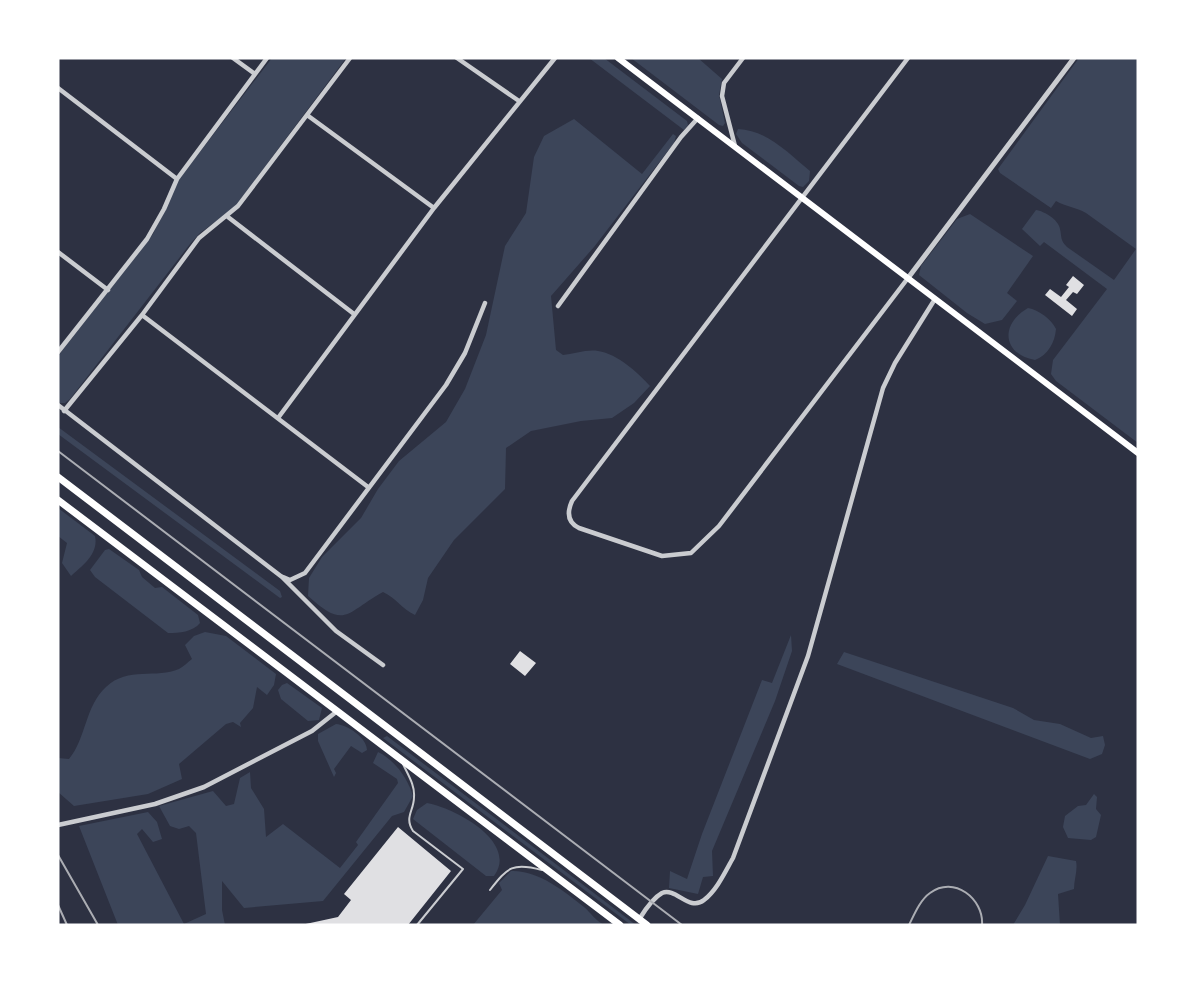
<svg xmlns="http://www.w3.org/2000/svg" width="1196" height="983" viewBox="0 0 1196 983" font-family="'Nunito Sans',sans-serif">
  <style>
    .green { fill: #3c4559 }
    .building { fill: #e0e0e3 }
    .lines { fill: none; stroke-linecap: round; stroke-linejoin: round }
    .service { stroke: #caccd0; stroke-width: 2 }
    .minor { stroke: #caccd0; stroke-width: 4.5 }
    .tertiary { stroke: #caccd0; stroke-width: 5 }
    .secondary { stroke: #fff; stroke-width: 6 }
    .primary { stroke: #fff; stroke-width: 7 }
    .tram { stroke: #abadb3; stroke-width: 2 }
    .rail { stroke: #abadb3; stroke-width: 2 }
  </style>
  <rect width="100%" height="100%" fill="#2d3142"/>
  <path class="green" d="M 272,58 L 346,58 L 234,208 L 200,233 L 190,244 L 70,399 L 65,403 L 58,403 L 58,356 L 153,234 L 180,178 Z
    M 589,58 L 604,58 L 687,121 L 688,125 L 684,130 Z
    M 631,58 L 698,58 L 722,79 L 719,95 L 725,123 L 723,126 L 719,125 Z
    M 1079,58 L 1138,58 L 1138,443 L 1056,381 L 1051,374 L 1053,360 L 1107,289 L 1044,242 L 1040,246 L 1022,229 L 1036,210 C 1044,211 1059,220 1060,229 C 1062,238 1060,240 1067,247 L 1114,280 L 1136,249 L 1086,213 C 1076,207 1066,207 1056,201 L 1051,208 L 1000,173 L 998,169 Z
    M 574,119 L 642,174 L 673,134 L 676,136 L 674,143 L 594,247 L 551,296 L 556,350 L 563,355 C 573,354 588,349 598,351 C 618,354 637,372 650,386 L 634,403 L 612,418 L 581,421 L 531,431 L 506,448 L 505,489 L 454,540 L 428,578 L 423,600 L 415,615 C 402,609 396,598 383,592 C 345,613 346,630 308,596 L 309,578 L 322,557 L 361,518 L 378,489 L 399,461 L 446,422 L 465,389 L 486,335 L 505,246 L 526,213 L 534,157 L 544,136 Z
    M 738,129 C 767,130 789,154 810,171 L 809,181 L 803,187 L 799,186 L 742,143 L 736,134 Z
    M 970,214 L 1033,256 L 1007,293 L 1017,301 L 1002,320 L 985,324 L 967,313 L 919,275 L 921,266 L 954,223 L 957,219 Z
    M 1028,308 C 1039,310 1051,319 1056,329 C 1055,342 1048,355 1035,360 C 1002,354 1000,324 1028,308 Z
    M 58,427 L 280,591 L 282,597 L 280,598 L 58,434 Z
    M 58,508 L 95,536 C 99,554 82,566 71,576 L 62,563 L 67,543 L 58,536 Z
    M 109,549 L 139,570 L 142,577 L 155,588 L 162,587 L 198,615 L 200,623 C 193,632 179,633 168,633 L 95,577 L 90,570 L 105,550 Z
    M 205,632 L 226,636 L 276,674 L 274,685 L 267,695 L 257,687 L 253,708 L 240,723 L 241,727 L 233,722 L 226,724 L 179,764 L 182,779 L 148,794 L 74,806 L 58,792 L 58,758 L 69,759 C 86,739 85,706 106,687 C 128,666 157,679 179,669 C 183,667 188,662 192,659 L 185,645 L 194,636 Z
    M 791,635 L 792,651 L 775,701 L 712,851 L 713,876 L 703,877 L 698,894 L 669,888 L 670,871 L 687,879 L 702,834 L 762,680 L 772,683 Z
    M 844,652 L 1013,708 L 1034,720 L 1060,724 L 1091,738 L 1103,736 L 1105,745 L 1102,754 L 1090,759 L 837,664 Z
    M 287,683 L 322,708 L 319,720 L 308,721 L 281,699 L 278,690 L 282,685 Z
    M 336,724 C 348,725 367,738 367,750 L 362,753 L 351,746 L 334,769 L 336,773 L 334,777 L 318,741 L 318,734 Z
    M 387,736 L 636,925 L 631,925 L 383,738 Z
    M 378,752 C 395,760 408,779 413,796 L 404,812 L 392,816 L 323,901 L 244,908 L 222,881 L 222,910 L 225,925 L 118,925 L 79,826 L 148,812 L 157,822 L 162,839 L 153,842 L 142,829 L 137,834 L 184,924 L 206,914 L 196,833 L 189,826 L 179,829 L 170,826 L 159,806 L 213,791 L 226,806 L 234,804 L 240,778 L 250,772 L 251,788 L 264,809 L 266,837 L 283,824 L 340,868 L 358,845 L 356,842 L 398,783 L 397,779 L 373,763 Z
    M 1094,794 L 1097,797 L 1096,809 L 1101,815 L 1096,837 L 1091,840 L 1068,838 L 1063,827 L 1065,816 L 1078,806 L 1086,805 Z
    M 427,803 C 455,808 519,842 494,876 L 486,876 L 413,819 L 417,810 Z
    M 1048,856 L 1076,861 C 1078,870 1074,879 1074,889 L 1058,894 L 1060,925 L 1013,925 L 1025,905 Z
    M 511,871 C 538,870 564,891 584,907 C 591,913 595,920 604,925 L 473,925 L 502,890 L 499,883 Z"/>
  <path class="building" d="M 1073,276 L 1084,285 L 1077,294 L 1073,292 L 1066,300 L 1077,309 L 1072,316 L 1045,295 L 1050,289 L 1061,297 L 1069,287 L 1066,285 Z
    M 520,651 L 536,663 L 525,676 L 510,664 Z
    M 398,827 L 451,871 L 408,925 L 301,925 L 338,917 L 351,900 L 344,894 Z"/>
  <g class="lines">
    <path class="service" d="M 403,764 C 408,775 415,785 414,797 C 414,811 404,817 413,831 L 463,869 L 417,925
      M 490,890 C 508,867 513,862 542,870"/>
    <path class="minor" d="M 233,58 L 255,74
      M 457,58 L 519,101
      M 58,88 L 177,179
      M 307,115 L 434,208
      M 735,146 L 722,96 L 724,83 L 743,58
      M 228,217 L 354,314
      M 58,252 L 108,290
      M 908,278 L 719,526 L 691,553 L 662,556 L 579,528 C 567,522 567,512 572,501 L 908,58
      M 558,306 L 681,137 L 698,118
      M 142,315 L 368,487
      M 58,352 L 147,239 L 164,209 L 177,179 L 267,58
      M 58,405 L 282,577 L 336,631 L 383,665
      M 64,411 L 142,315 L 199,238 L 238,206 L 350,58
      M 278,418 L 434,208 L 555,58
      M 283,577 L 290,580 L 305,573 L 446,385 L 465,353 L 485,303
      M 58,825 L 155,804 L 204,787 L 312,731 L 336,712
      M 640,918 C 645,910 653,898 662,893 C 676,887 689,912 704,900 C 717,890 725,872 733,858 L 808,656 L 883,388 L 895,363 L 935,299"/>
    <path class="tertiary" d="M 908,278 L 1074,58"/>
    <path class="secondary" d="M 618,58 L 1138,453"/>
    <path class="primary" d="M 58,477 L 647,925
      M 58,500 L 620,925"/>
    <path class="tram" d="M 58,451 L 682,925
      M 909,925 C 914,915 920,900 930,893 C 954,875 984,899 982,925"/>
    <path class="rail" d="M 58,855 L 98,925
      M 58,905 L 67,925"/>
  </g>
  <rect width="1196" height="983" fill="none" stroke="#ffffff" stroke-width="119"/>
</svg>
